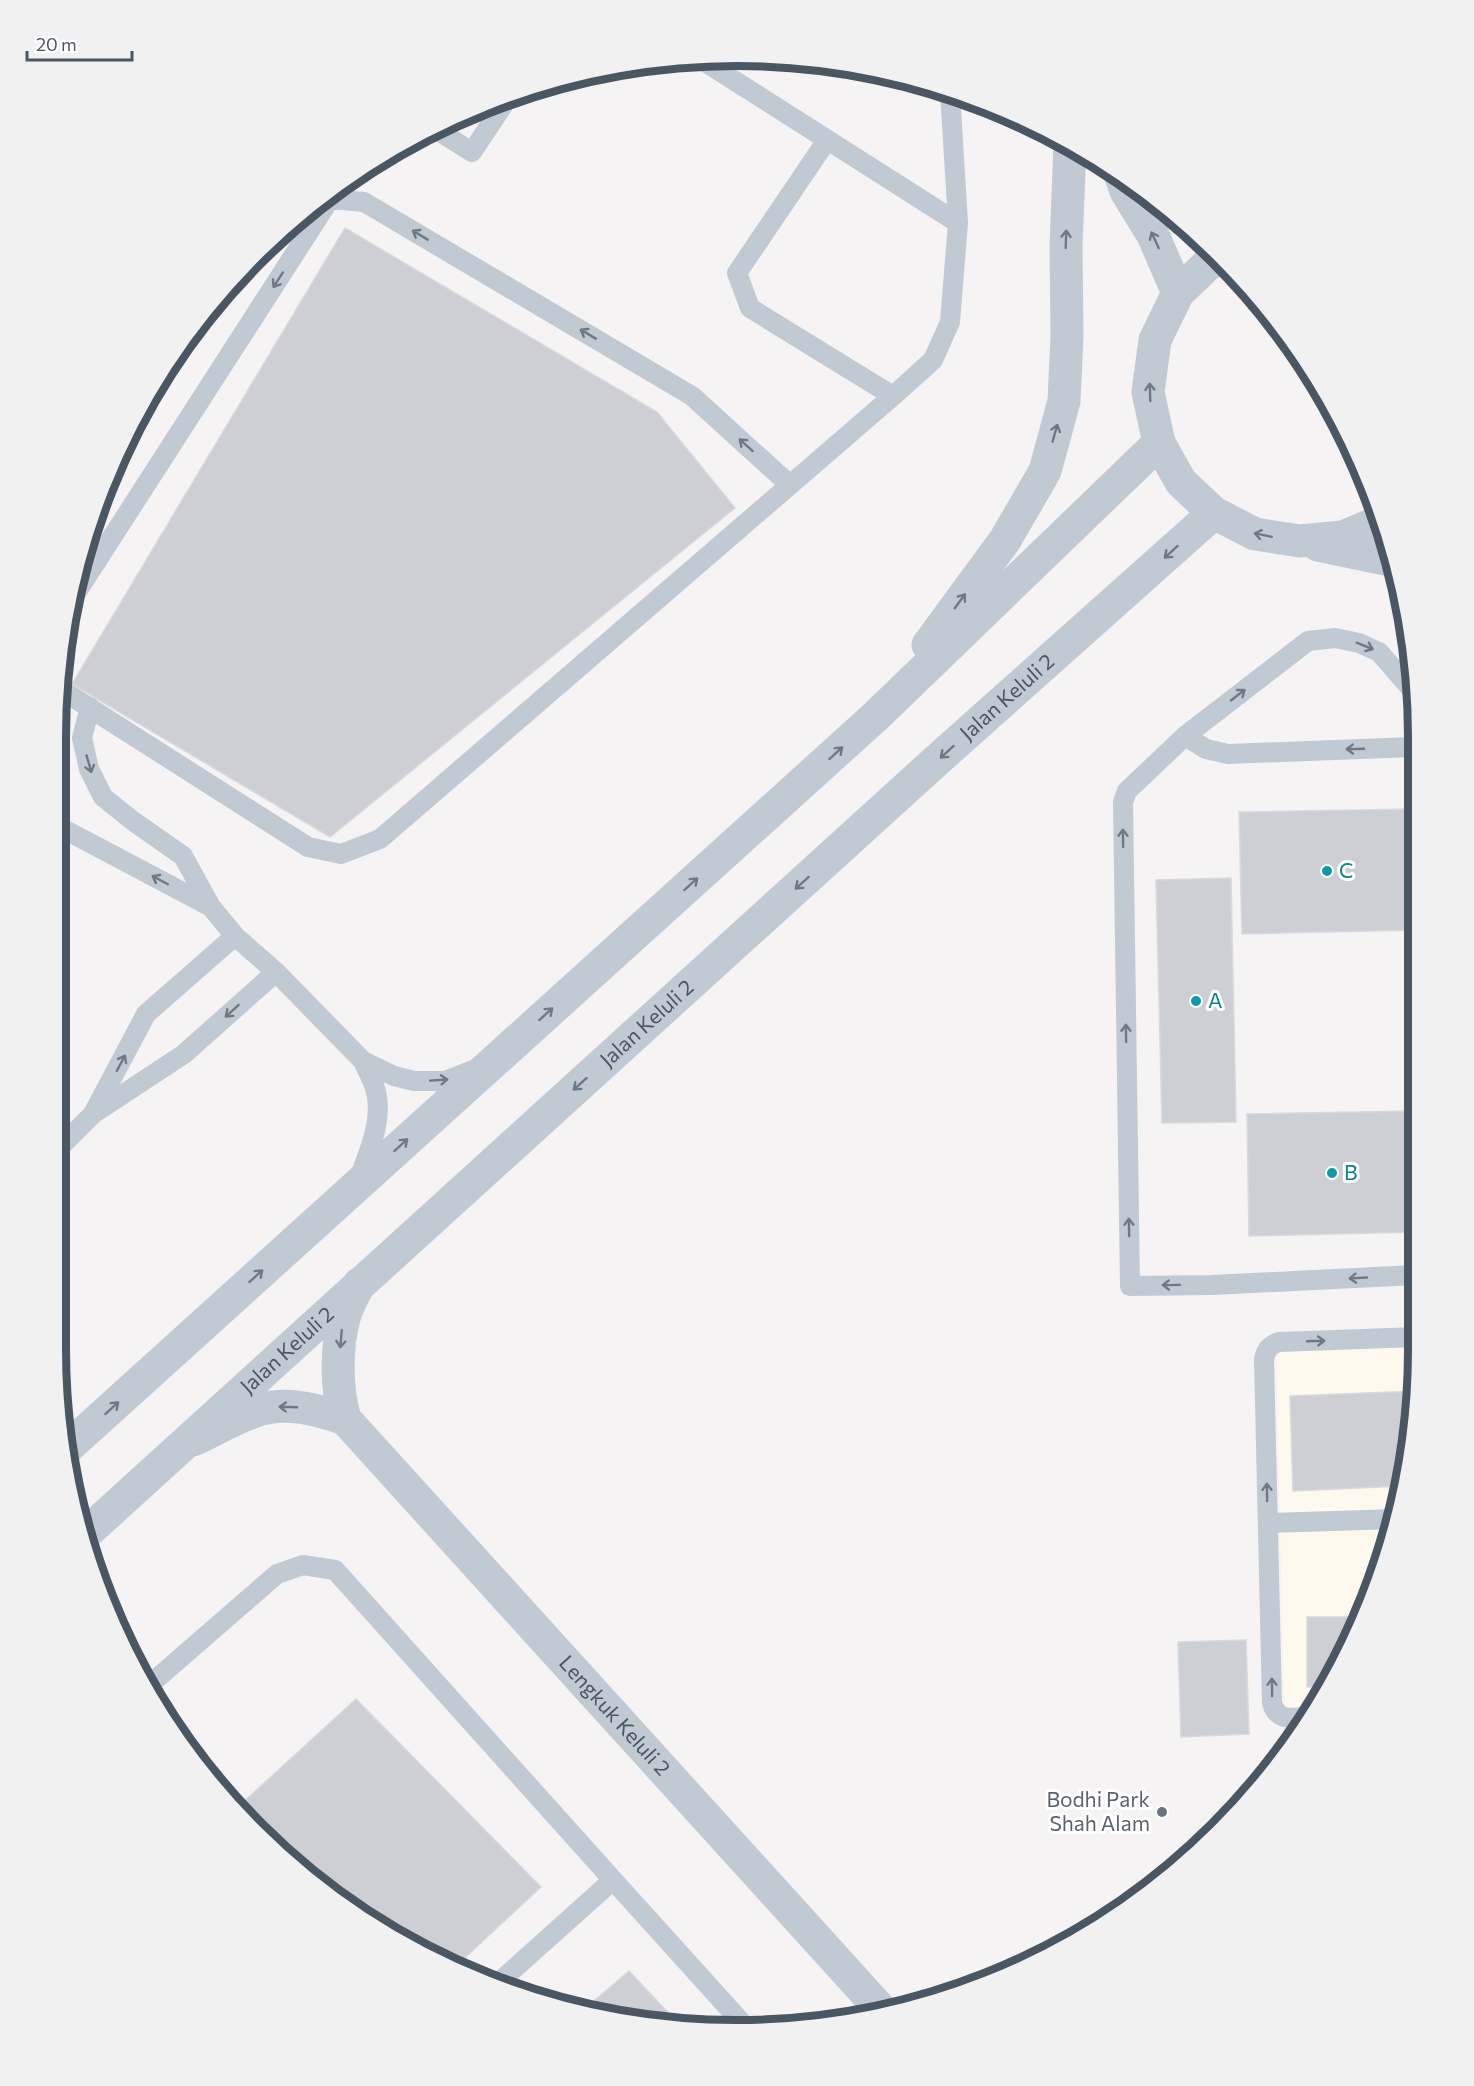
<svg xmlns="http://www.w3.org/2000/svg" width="1474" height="2086" viewBox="0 0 1474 2086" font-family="Commissioner,sans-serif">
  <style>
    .commercial { fill: #fdf9ef }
    .building { fill: #cdcfd5; stroke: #d7d9de; stroke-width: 1.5 }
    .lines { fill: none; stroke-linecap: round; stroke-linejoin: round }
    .service { stroke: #c1cad2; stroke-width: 20 }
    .minor { stroke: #c1cad2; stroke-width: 33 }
    .tertiary { stroke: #c1cad2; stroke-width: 33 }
    .oneway { stroke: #6e7983 }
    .culture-dot { fill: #0f9aa8; stroke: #fff; stroke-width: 2 }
    .worship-dot { fill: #6b7280; stroke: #fff; stroke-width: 2 }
    .labels { text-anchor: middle; stroke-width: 6; stroke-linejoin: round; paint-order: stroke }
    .street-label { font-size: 21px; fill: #4a5661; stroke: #fff }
    .culture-label { font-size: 21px; fill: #0d838f; stroke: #fff; text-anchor: start }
    .worship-label { font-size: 21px; fill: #5b616d; stroke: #fff; text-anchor: end }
    .rim { fill: none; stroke: #4a5661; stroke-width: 8 }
  </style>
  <rect width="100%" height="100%" fill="#f5f3f3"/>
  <path class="commercial" d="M 1417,1347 L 1417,1393 L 1395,1525 L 1348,1650 L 1313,1708 L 1291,1709 L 1284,1704 L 1276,1352 Z"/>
  <path class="building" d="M 345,228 L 657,412 L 735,508 L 330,837 L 72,684 Z
    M 1414,809 L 1414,930 L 1242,934 L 1239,812 Z
    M 1231,878 L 1236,1122 L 1162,1123 L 1156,880 Z
    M 1415,1111 L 1416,1232 L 1249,1236 L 1247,1114 Z
    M 1417,1391 L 1402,1486 L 1293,1491 L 1290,1396 Z
    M 1307,1617 L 1361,1617 L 1348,1650 L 1326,1687 L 1307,1687 Z
    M 1246,1640 L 1249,1734 L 1181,1737 L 1178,1642 Z
    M 356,1699 L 541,1887 L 455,1967 L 359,1916 L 288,1862 L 239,1806 Z
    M 629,1971 L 680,2025 L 648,2025 L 586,2008 Z"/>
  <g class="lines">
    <path class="service" d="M 702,60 L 958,223
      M 435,129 L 472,152 L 510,95
      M 827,140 L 737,273 L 750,308 L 893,396
      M 69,604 L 330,199 L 364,202 L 692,396 L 790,485
      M 60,689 L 308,847 L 341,854 L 380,839 L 893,396 L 933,360 L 950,322 L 958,223 L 950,92
      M 1413,691 L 1379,652 L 1359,643 L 1335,638 L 1308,641 L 1185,736 L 1127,791 L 1123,802 L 1130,1286 L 1212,1285 L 1416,1275
      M 90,707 L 82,738 L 89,769 L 103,797 L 133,821 L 183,856 L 211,907 L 235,936 L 276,972 L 363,1061 L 394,1076 L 414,1081 L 445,1081 L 473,1070
      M 1185,736 L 1206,749 L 1228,754 L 1413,747
      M 56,825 L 211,907
      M 94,1112 L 146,1014 L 235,936
      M 56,1151 L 93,1114 L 184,1054 L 276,972
      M 360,1176 C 370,1149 384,1117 375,1088 C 372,1079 367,1070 363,1061
      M 1268,1523 L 1396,1519
      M 147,1687 L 277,1574 L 303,1565 L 335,1570 L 613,1880
      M 1307,1717 C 1291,1718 1277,1721 1272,1703 L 1264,1359 C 1266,1349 1270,1345 1279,1342 L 1417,1337
      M 497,1984 L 613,1880 L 744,2025"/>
    <g class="minor">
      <path id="s1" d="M 359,1284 C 354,1295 347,1306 344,1318 C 336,1348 336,1389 345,1419 L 884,2013"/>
      <path d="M 193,1440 C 213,1431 232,1419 253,1412 C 283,1400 316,1409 345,1419"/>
    </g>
    <g class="tertiary">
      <path d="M 1121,177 L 1126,191 L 1153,235 L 1178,293"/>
      <path d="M 1218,258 L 1206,266 L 1178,293 L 1155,340 L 1148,392 L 1159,443 L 1181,482 L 1214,513 L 1255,534 L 1300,541 L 1343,537 L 1381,521"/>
      <path d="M 1318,545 L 1395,561"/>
      <path d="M 928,645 L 1005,540 L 1045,471 L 1064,401 L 1067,336 L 1066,246 L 1070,145"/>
      <path d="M 68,1447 L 876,716 L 1159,443"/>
      <path id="s2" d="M 83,1536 L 936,761 L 1214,513"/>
    </g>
  </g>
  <defs><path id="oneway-shaft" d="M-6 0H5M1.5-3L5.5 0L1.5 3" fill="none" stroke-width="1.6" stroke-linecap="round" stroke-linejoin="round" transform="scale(1.5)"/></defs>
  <g class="oneway">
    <use href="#oneway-shaft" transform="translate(420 235) rotate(-149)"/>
    <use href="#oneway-shaft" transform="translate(1066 239) rotate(-88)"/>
    <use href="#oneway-shaft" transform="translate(1155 240) rotate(-115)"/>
    <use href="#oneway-shaft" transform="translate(278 280) rotate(123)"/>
    <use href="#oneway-shaft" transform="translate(588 334) rotate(-149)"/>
    <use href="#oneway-shaft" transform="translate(1150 392) rotate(-92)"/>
    <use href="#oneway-shaft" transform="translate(1055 433) rotate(-74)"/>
    <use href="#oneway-shaft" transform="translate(746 445) rotate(-138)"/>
    <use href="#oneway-shaft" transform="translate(1263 535) rotate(-168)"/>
    <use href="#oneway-shaft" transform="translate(1171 552) rotate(138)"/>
    <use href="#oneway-shaft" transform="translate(960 601) rotate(-54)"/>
    <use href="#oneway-shaft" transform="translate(1365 646) rotate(22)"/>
    <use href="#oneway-shaft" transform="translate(1238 695) rotate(-38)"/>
    <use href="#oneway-shaft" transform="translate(1355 749) rotate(178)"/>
    <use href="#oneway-shaft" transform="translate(947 752) rotate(138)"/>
    <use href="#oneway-shaft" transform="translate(836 753) rotate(-42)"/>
    <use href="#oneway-shaft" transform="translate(89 764) rotate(74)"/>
    <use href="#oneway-shaft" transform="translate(1123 838) rotate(-91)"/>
    <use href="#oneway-shaft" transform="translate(160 880) rotate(-152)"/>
    <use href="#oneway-shaft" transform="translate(802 883) rotate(138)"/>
    <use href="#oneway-shaft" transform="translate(691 884) rotate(-42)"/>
    <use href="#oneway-shaft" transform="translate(232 1011) rotate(138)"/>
    <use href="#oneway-shaft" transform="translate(546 1014) rotate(-42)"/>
    <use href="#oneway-shaft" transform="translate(1126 1033) rotate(-91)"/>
    <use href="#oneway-shaft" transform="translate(121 1063) rotate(-62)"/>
    <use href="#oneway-shaft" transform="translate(439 1080) rotate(-4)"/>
    <use href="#oneway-shaft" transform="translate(580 1084) rotate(138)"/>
    <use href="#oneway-shaft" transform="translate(401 1145) rotate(-42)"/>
    <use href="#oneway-shaft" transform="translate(1129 1227) rotate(-91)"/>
    <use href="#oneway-shaft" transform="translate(256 1276) rotate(-42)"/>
    <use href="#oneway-shaft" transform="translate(1358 1278) rotate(177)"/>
    <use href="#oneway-shaft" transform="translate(1171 1285) rotate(179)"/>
    <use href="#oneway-shaft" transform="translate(341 1339) rotate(95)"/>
    <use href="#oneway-shaft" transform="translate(1316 1341) rotate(-2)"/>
    <use href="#oneway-shaft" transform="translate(288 1407) rotate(-178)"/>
    <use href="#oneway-shaft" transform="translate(112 1408) rotate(-42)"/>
    <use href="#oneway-shaft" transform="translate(1267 1492) rotate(-91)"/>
    <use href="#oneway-shaft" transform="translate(1272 1687) rotate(-91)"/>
  </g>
  <g class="culture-dot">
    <circle cx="1327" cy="871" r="6"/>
    <circle cx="1196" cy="1001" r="6"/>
    <circle cx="1332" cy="1173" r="6"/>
  </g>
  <circle class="worship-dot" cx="1162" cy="1812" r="6"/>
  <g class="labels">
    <g class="street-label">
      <text dy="7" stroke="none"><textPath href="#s2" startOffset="1248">Jalan Keluli 2</textPath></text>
      <text dy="7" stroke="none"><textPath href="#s2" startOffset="762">Jalan Keluli 2</textPath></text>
      <text dy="7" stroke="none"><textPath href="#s2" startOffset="276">Jalan Keluli 2</textPath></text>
      <text dy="7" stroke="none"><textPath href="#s1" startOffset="540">Lengkuk Keluli 2</textPath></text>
    </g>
    <g class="culture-label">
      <text x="1339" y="878">C</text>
      <text x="1208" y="1008">A</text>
      <text x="1344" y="1180">B</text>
    </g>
    <g class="worship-label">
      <text x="1150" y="1807">Bodhi Park<tspan x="1150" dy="24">Shah Alam</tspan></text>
    </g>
  </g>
  <path d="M0 0H1474V2086H0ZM737 66H737A671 671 0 0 1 1408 737V1349A671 671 0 0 1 737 2020H737A671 671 0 0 1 66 1349V737A671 671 0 0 1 737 66Z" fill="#f1f1f2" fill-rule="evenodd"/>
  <path class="rim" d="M737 66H737A671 671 0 0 1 1408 737V1349A671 671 0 0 1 737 2020H737A671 671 0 0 1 66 1349V737A671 671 0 0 1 737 66Z"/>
  <path d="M27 51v9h105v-9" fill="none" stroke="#4a5661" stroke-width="3"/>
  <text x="36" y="51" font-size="18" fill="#4a5661" stroke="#ffffff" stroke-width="4.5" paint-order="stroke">20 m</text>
</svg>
